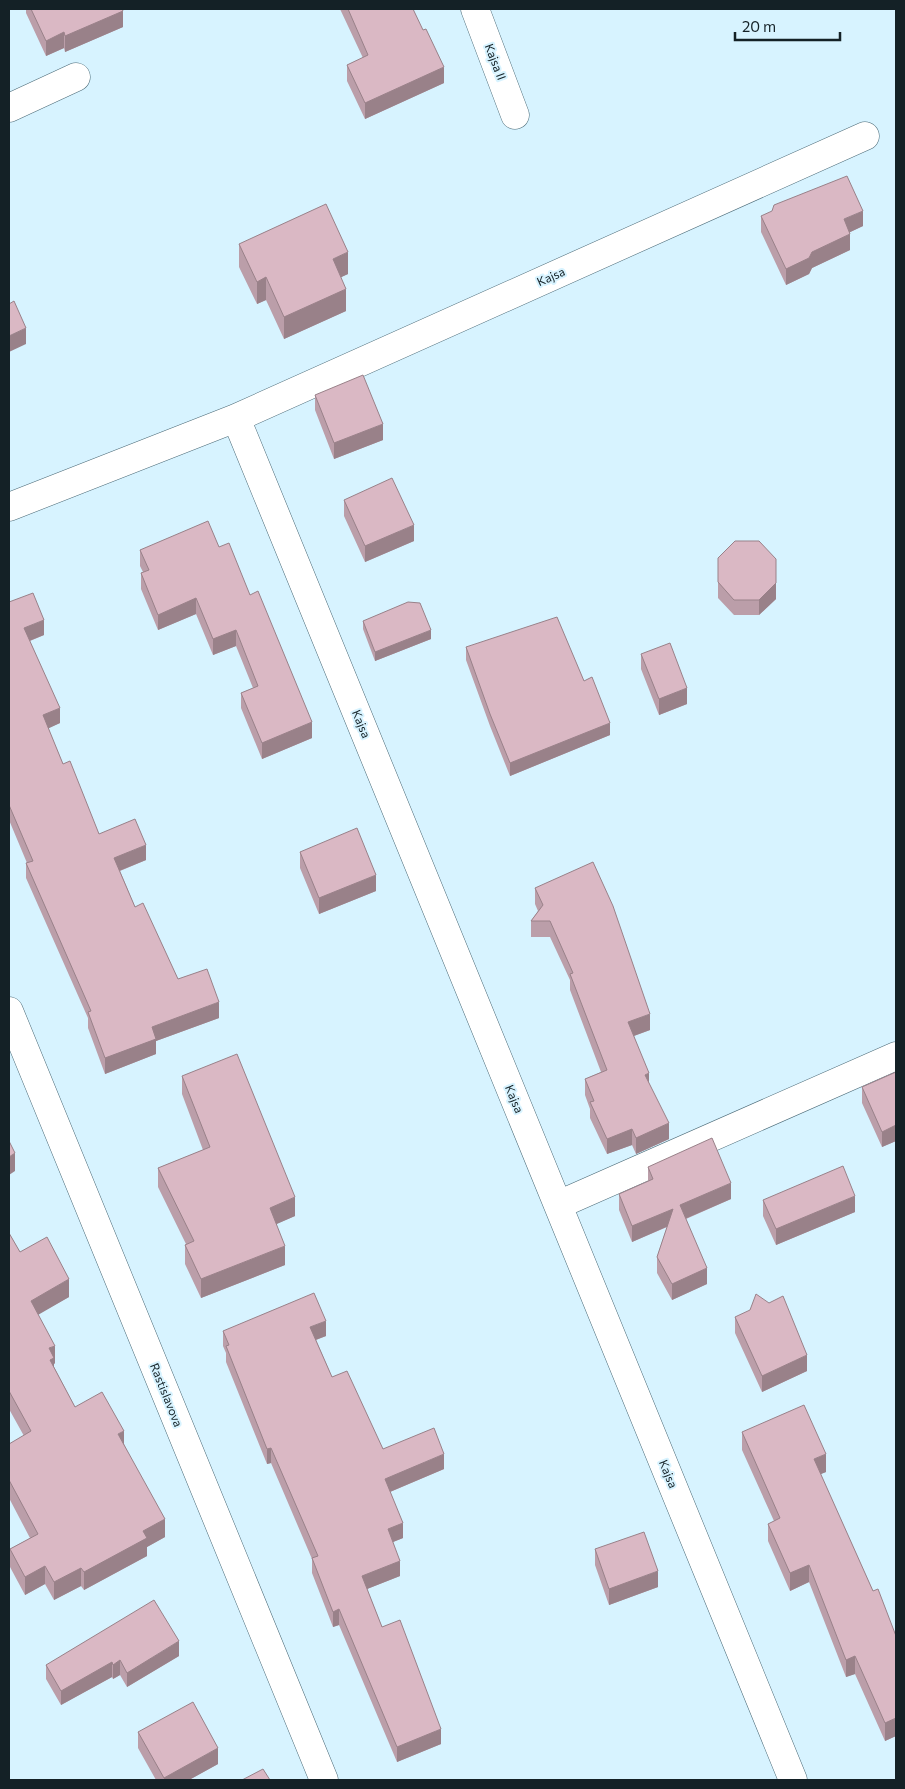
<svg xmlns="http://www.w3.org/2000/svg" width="905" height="1789" viewBox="0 0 905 1789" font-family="Commissioner,sans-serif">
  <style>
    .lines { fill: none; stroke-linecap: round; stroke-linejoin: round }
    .minor-casing { stroke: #4b6a77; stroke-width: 29 }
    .minor { stroke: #fff; stroke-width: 28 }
    .wall { fill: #bb9ea9 }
    .shaded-wall { fill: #998189 }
    .building { fill: #dab8c4; stroke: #998189 }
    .labels { text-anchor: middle; stroke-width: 4; stroke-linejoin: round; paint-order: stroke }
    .street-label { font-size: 12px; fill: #142126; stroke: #d7f3ff }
  </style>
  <rect width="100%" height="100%" fill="#d7f3ff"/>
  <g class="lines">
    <defs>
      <path id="minor" d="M 475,9 L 515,115
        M 9,108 L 76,77
        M 236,418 L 793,1780
        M 9,507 L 236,418 L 865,136
        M 9,1011 L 324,1780
        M 558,1205 L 896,1056"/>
    </defs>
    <use href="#minor" class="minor-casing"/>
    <use href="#minor" class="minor"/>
  </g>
  <path class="wall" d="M 26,9 L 122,9 L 123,27 L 65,52 L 64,48 L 46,56 L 26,13 Z
    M 340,9 L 413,9 L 444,83 L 365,119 L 347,81 L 347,65 L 363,58 Z
    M 761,216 L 863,226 L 850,232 L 850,250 L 812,268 L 809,274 L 786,285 L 761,232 Z
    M 239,244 L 348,274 L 341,277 L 346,311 L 284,339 L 266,300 L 257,304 L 239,267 Z
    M 315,395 L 383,440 L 334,459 L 315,410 Z
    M 344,500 L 414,541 L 365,562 L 344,516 Z
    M 219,547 L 250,595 L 312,738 L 262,759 L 241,708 L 241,693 L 253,688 L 236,646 L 213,655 L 196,614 L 158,630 L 141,589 L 141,573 L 143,572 L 140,566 L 140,550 Z
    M 718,558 L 776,599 L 759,615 L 734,615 L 718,598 Z
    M 9,602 L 44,635 L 30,641 L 60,723 L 48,728 L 63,764 L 99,834 L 146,860 L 120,871 L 135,907 L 178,979 L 219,1018 L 156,1041 L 156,1054 L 105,1074 L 88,1028 L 88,1018 L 26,878 L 26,863 L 27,863 L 9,820 Z
    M 363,621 L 431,639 L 375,661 L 363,629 Z
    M 466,647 L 584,681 L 610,735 L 510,776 L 490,726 L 466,660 Z
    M 641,654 L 687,704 L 659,715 L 641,669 Z
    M 300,852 L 376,891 L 319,914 L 300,868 Z
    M 535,888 L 650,1030 L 634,1036 L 649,1083 L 669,1139 L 636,1154 L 632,1145 L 607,1154 L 590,1118 L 590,1109 L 585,1095 L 585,1079 L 601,1072 L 570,990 L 570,980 L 550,937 L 531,937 L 531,921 L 538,911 L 535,904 Z
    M 896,1072 L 896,1141 L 882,1147 L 862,1103 L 862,1087 Z
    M 182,1076 L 295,1216 L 276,1224 L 285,1265 L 201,1298 L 185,1264 L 185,1245 L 186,1244 L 158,1187 L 158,1168 L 203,1150 L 182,1094 Z
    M 648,1167 L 731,1199 L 686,1219 L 707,1284 L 672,1300 L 657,1273 L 657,1257 L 667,1227 L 632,1242 L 619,1210 L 619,1194 L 648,1182 Z
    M 763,1200 L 855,1212 L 776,1245 L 763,1216 Z
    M 9,1233 L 20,1252 L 69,1297 L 38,1314 L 55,1363 L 54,1364 L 54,1367 L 75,1407 L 124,1444 L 165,1537 L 147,1547 L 147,1556 L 84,1590 L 81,1586 L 54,1600 L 45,1584 L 25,1595 L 10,1567 L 10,1549 L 30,1538 L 9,1498 L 9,1444 L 24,1436 L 9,1409 Z
    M 735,1317 L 807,1371 L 762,1392 L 735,1333 Z
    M 223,1331 L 326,1336 L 316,1340 L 332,1377 L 383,1449 L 444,1469 L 390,1492 L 403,1538 L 393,1542 L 400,1576 L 367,1589 L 382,1627 L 441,1744 L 397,1762 L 339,1625 L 333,1627 L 312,1573 L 312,1559 L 271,1463 L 267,1464 L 226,1362 L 226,1353 L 223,1346 Z
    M 742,1432 L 826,1472 L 820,1474 L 873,1591 L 896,1636 L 896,1736 L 885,1741 L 855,1674 L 846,1677 L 809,1582 L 790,1591 L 768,1541 L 768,1524 L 774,1521 L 742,1450 Z
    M 595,1549 L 658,1587 L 609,1605 L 595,1565 Z
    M 179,1656 L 127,1687 L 120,1675 L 113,1679 L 112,1677 L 61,1705 L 46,1679 L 46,1665 Z
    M 138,1732 L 218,1764 L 189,1780 L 156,1780 L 138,1748 Z"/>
  <path class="shaded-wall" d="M 123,11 L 123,27 L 65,52 L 65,36 Z
    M 64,32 L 64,48 L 46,56 L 46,41 Z
    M 444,67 L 444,83 L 365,119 L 365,103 Z
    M 863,211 L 863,226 L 844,235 L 844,219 Z
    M 850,234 L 850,250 L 812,268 L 809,274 L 786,285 L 786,269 L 812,252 Z
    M 348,252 L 348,274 L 333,281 L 333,259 Z
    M 266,277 L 266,300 L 257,304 L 257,282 Z
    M 346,289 L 346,311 L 284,339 L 284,317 Z
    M 26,328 L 26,344 L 9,352 L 9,336 Z
    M 383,424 L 383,440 L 334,459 L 334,443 Z
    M 414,525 L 414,541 L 365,562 L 365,546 Z
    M 776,583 L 776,599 L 759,615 L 759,600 Z
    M 196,598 L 196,614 L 158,630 L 158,615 Z
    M 44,620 L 44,635 L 24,643 L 24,628 Z
    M 236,630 L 236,646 L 213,655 L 213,639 Z
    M 431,630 L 431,639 L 375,661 L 375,652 Z
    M 687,688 L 687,704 L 659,715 L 659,699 Z
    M 60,708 L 60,723 L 43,731 L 43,715 Z
    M 312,722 L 312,738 L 262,759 L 262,743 Z
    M 610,723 L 610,735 L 510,776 L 510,763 Z
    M 146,845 L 146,860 L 114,873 L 114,858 Z
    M 376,875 L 376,891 L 319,914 L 319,898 Z
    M 219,1002 L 219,1018 L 156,1041 L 156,1054 L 105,1074 L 105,1058 L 152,1027 Z
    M 650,1014 L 650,1030 L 628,1038 L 628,1022 Z
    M 649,1073 L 649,1089 L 645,1075 Z
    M 669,1123 L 669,1139 L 636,1154 L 636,1138 Z
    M 896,1125 L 896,1141 L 882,1147 L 882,1132 Z
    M 632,1129 L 632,1145 L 607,1154 L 607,1139 Z
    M 15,1153 L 15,1171 L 9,1175 L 9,1157 Z
    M 731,1183 L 731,1199 L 680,1221 L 680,1205 Z
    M 855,1196 L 855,1212 L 776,1245 L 776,1229 Z
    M 295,1197 L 295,1216 L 270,1227 L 270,1208 Z
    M 673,1209 L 673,1224 L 632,1242 L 632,1226 Z
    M 285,1246 L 285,1265 L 201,1298 L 201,1279 Z
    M 707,1268 L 707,1284 L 672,1300 L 672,1284 Z
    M 69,1279 L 69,1297 L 31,1319 L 31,1301 Z
    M 326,1321 L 326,1336 L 310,1342 L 310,1327 Z
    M 55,1346 L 55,1363 L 54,1364 L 54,1376 L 50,1378 L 49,1348 Z
    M 807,1355 L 807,1371 L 762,1392 L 762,1376 Z
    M 124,1431 L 124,1448 L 118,1434 Z
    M 271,1448 L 271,1463 L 267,1464 L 267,1449 Z
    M 444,1454 L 444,1469 L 385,1494 L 385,1479 Z
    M 826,1454 L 826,1472 L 814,1477 L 814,1459 Z
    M 165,1519 L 165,1537 L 147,1547 L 147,1556 L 84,1590 L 84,1572 L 143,1531 Z
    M 403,1523 L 403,1538 L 388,1544 L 388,1529 Z
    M 400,1561 L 400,1576 L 362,1591 L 362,1576 Z
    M 809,1565 L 809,1582 L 790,1591 L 790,1573 Z
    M 45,1566 L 45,1584 L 25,1595 L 25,1577 Z
    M 81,1568 L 81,1586 L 54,1600 L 54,1582 Z
    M 658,1571 L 658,1587 L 609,1605 L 609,1589 Z
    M 339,1609 L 339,1625 L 333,1627 L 333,1612 Z
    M 179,1641 L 179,1656 L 127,1687 L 127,1673 Z
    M 855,1656 L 855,1674 L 846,1677 L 846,1660 Z
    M 120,1660 L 120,1675 L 113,1679 L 113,1665 Z
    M 112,1662 L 112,1677 L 61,1705 L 61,1691 Z
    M 896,1718 L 896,1736 L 885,1741 L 885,1723 Z
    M 441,1729 L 441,1744 L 397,1762 L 397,1747 Z
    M 218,1748 L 218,1764 L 189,1780 L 164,1780 L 164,1778 Z"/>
  <path class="building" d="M 31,9 L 122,9 L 123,11 L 65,36 L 64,32 L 46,41 Z
    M 348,9 L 413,9 L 423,30 L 426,29 L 444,67 L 365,103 L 347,65 L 368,55 Z
    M 847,176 L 863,211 L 844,219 L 850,234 L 812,252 L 809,258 L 786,269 L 761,216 L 772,211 L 774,205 Z
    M 326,204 L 348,252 L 333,259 L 346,289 L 284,317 L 266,277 L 257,282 L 239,244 Z
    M 14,301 L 26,328 L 9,336 L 9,304 Z
    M 363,375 L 383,424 L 334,443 L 315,395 Z
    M 392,478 L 414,525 L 365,546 L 344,500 Z
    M 208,521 L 219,547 L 229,543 L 250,595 L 258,591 L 312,722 L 262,743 L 241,693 L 258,686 L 236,630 L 213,639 L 196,598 L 158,615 L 141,573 L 149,570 L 140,550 Z
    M 735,541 L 759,541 L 776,559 L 776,583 L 759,600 L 734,600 L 718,582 L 718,558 Z
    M 33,593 L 44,620 L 24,628 L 60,708 L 43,715 L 63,764 L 70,761 L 99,834 L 135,819 L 146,845 L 114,858 L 135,907 L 143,903 L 178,979 L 207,969 L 219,1002 L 152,1027 L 156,1039 L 105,1058 L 88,1012 L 91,1011 L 26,863 L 33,861 L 9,805 L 9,602 Z
    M 408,602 L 420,603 L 431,630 L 375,652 L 363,621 Z
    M 557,617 L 584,681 L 592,677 L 610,723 L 510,763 L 490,714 L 466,647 Z
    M 670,643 L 687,688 L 659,699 L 641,654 Z
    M 357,828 L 376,875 L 319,898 L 300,852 Z
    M 593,862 L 613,906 L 650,1014 L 628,1022 L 649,1073 L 645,1075 L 669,1123 L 636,1138 L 632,1129 L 607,1139 L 590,1102 L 594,1101 L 585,1079 L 607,1070 L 570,974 L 573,973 L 550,921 L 531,921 L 543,905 L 535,888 Z
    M 237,1054 L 295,1197 L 270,1208 L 285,1246 L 201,1279 L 185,1245 L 194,1241 L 158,1168 L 210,1147 L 182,1076 Z
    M 896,1072 L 896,1125 L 882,1132 L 862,1087 Z
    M 712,1138 L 731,1183 L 680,1205 L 707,1268 L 672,1284 L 657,1257 L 673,1209 L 632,1226 L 619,1194 L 653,1179 L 648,1167 Z
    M 9,1141 L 15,1153 L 9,1157 Z
    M 843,1166 L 855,1196 L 776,1229 L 763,1200 Z
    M 9,1233 L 20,1252 L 47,1237 L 69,1279 L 31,1301 L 55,1346 L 49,1348 L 54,1358 L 50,1360 L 75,1407 L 102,1392 L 124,1431 L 118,1434 L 165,1519 L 143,1531 L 147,1538 L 84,1572 L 81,1568 L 54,1582 L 45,1566 L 25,1577 L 10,1549 L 38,1534 L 9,1480 L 9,1444 L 31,1431 L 9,1391 Z
    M 314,1293 L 326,1321 L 310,1327 L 332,1377 L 347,1371 L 383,1449 L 434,1428 L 444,1454 L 385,1479 L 403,1523 L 388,1529 L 400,1561 L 362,1576 L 382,1627 L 400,1620 L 441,1729 L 397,1747 L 339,1609 L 333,1612 L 312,1558 L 318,1556 L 271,1448 L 267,1449 L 226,1346 L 229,1345 L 223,1331 Z
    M 756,1294 L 769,1303 L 783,1296 L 807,1355 L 762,1376 L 735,1317 L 750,1310 Z
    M 804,1405 L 826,1454 L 814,1459 L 873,1591 L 878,1589 L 896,1636 L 896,1718 L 885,1723 L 855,1656 L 846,1660 L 809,1565 L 790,1573 L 768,1524 L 780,1518 L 742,1432 Z
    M 644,1532 L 658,1571 L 609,1589 L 595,1549 Z
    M 154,1600 L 179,1641 L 127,1673 L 120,1660 L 113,1665 L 112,1662 L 61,1691 L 46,1665 Z
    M 193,1702 L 218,1748 L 164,1778 L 138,1732 Z
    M 263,1769 L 270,1780 L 242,1780 Z"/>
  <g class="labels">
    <g class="street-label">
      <text transform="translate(495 62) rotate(69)" y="4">Kajsa II</text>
      <text transform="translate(551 277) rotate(-24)" y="4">Kajsa</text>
      <text transform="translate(361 724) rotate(68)" y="4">Kajsa</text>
      <text transform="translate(514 1099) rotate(68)" y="4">Kajsa</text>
      <text transform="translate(166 1395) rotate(68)" y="4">Rastislavova</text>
      <text transform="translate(668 1474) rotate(68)" y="4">Kajsa</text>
    </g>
  </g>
  <rect width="905" height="1789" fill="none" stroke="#142126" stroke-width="20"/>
  <path d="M735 32v8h105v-8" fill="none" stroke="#142126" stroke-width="2.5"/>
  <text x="742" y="32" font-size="15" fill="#142126" stroke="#d7f3ff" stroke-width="4" paint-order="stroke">20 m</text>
</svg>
